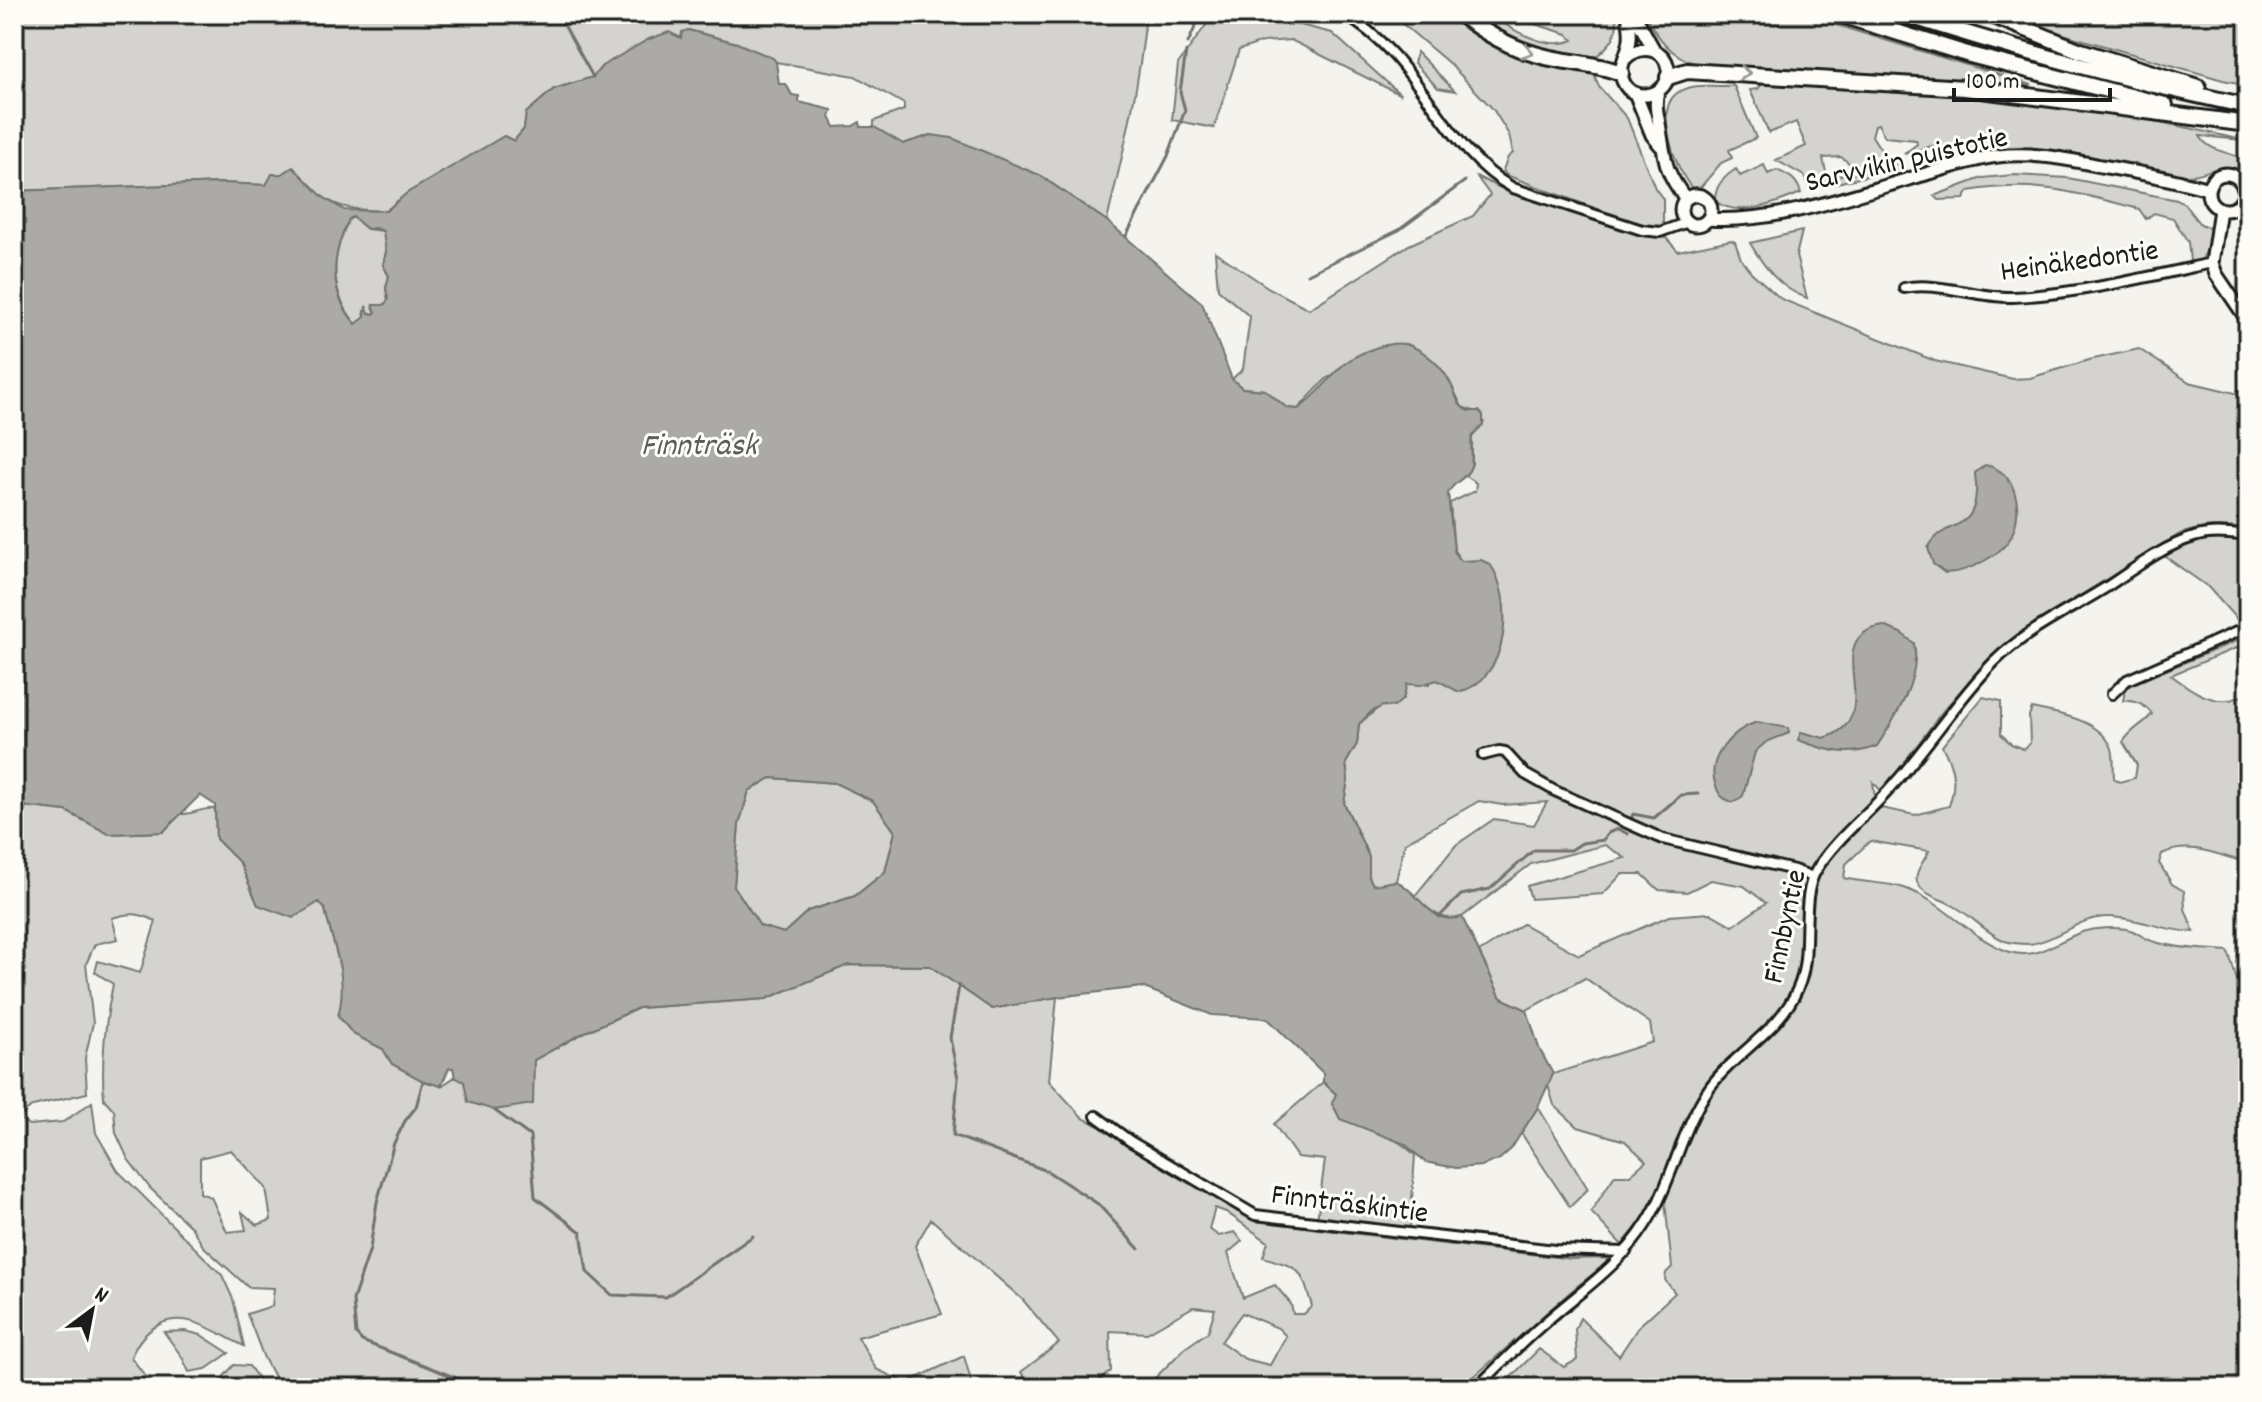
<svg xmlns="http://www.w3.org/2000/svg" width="2262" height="1402" viewBox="0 0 2262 1402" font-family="Dekko,sans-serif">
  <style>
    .green { fill: #d4d3cf; stroke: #787876; stroke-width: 2; fill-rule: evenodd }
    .water { fill: #abaaa6; stroke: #72716f; stroke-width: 2; fill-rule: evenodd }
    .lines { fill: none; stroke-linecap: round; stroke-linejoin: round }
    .stream { stroke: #72716f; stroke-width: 3 }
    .street-casing { stroke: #1c1c1c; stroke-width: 14 }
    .secondary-casing { stroke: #1c1c1c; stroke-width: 17 }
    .highway-casing { stroke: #1c1c1c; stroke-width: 20 }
    .street { stroke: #fdfcf7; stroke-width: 8 }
    .secondary { stroke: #fdfcf7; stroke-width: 11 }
    .highway { stroke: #fdfcf7; stroke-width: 14 }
    .oneway { stroke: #989794 }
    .labels { text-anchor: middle; stroke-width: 6; stroke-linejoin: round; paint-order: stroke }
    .street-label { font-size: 30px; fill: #1c1c1c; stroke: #fdfcf7 }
    .water-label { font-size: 32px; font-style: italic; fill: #5c5c5a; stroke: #fdfcf7 }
  </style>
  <rect width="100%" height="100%" fill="#f4f3ee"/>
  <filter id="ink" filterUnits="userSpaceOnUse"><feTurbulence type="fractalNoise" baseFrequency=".0125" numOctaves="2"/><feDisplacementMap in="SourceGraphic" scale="16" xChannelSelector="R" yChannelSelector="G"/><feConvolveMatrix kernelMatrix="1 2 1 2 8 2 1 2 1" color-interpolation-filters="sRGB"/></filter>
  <g filter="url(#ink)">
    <path class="green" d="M 14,14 L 1146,14 C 1140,84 1123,153 1107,221 L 1039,175 L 931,135 L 903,144 L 874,127 L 874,121 L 904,110 L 904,104 L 855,76 L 776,62 L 737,43 L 688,30 L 682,39 L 602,66 L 593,77 L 554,89 L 526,113 L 524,129 L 514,141 L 504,137 L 407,193 L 386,211 C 334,209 329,206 293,168 L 267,185 L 222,183 L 14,191 Z
      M 1229,14 L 1256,14 L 1332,33 L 1401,95 L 1291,40 L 1263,42 L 1239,50 L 1214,128 L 1172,120 L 1178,64 L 1209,21 Z
      M 1391,14 L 1447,14 L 1464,28 L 1514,55 L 1535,62 L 1593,72 L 1599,87 L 1627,118 L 1655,188 L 1663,199 L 1663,224 L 1660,227 L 1629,221 L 1506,175 L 1503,170 L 1508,157 L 1513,153 L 1509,135 L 1493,109 L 1451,65 Z
      M 1469,14 L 1502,14 L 1500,21 C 1519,34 1550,50 1573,40 L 1567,34 L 1515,18 L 1513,14 L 1561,14 L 1573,17 L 1576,14 L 1616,14 C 1618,24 1616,35 1610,43 C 1606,47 1601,54 1596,56 C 1589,59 1579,56 1572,55 C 1525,48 1508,40 1469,14 Z
      M 1645,14 L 1800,14 L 2032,85 L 1697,64 C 1671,57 1657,37 1645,14 Z
      M 2012,14 L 2248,14 L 2248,85 L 2223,80 L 2042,28 Z
      M 1417,52 L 1455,91 L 1438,88 L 1414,63 Z
      M 1762,84 C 1923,85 2085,102 2242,140 L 2200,136 C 2209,153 2233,152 2248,161 L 2248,182 C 2227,151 2209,179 2181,175 C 2144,171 2109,159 2072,153 C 2032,147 1994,150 1955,159 L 1935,145 L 1904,154 L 1917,144 L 1916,140 L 1885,137 L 1878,124 L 1875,125 L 1872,136 L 1887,159 L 1853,166 L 1841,157 L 1823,158 L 1827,177 L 1869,172 L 1901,163 L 1904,165 L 1902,168 L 1810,189 L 1804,176 L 1776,160 L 1806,146 L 1796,122 L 1769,133 L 1750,90 L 1758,89 Z
      M 1734,86 L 1756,138 L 1729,150 L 1732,158 L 1721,163 L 1700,188 L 1691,187 C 1675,168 1654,110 1677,93 C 1691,82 1718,87 1734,86 Z
      M 1764,165 L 1768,174 L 1777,170 C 1790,176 1797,179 1801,193 C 1777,203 1738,219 1715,201 C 1714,187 1725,176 1736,169 L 1740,176 Z
      M 2014,175 L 2068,178 L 2177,200 L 2184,204 L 2199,223 L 2211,229 L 2209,246 L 2201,261 L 2190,261 L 2188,242 L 2173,218 L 2154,213 L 2146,219 L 2139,209 C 2076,192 2035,180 1969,191 L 1964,199 L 1938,200 L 1934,196 L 1982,178 Z
      M 1476,176 C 1505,192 1538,201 1570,212 C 1601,222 1633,236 1666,238 L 1678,251 L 1731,240 L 1735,242 L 1741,259 L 1752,273 L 1781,299 L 1935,361 L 2013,379 L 2030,378 L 2089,360 L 2139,349 L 2189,382 L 2248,396 L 2248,529 C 2223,526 2204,525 2180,534 L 2018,634 L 1982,667 L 1942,712 L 1882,792 L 1873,782 L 1876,807 L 1915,815 L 1949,806 C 1957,782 1954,768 1942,746 L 1983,697 L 2001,701 L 2001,734 L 2011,744 L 2023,749 L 2030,743 L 2029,716 L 2032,708 C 2058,714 2097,718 2111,746 C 2115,754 2113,768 2114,778 L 2119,782 L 2135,778 L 2137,765 L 2123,742 C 2132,728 2142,726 2152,714 C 2145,705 2135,700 2123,701 L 2125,690 L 2130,685 L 2248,636 L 2248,643 L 2171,675 C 2193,692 2222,712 2248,692 L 2248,863 C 2220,856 2190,840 2162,854 L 2159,863 L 2172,884 L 2184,891 L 2185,909 L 2194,932 C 2165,931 2138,918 2110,917 C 2081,915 2057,941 2029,944 C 2021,944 2011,943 2005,941 C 1986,933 1972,916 1954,906 C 1943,899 1925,896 1918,884 C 1912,874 1925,860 1929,851 L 1870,841 L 1846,864 L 1844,878 C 1863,883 1885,882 1904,888 C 1944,901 1971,940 2010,952 C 2044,962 2065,931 2097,929 C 2107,928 2123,927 2133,931 C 2141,935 2147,940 2155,942 C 2179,949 2204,949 2228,951 L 2237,980 L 2248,986 L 2248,1388 L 1500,1388 L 1539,1349 L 1564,1367 L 1577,1360 L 1575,1329 L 1580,1318 L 1619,1356 L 1639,1326 L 1675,1293 L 1665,1280 L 1666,1273 L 1672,1267 L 1664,1193 L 1622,1245 L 1591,1212 L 1615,1175 L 1630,1175 L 1646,1161 L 1625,1141 L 1578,1127 L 1554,1105 L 1548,1085 L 1553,1074 L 1653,1042 L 1650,1023 L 1585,978 L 1527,1010 L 1501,998 L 1479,952 L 1523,924 L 1579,955 L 1669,916 L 1710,913 L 1733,926 L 1766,903 L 1744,886 L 1711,880 L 1687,892 L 1659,890 L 1642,874 L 1622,874 L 1603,894 L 1531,899 L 1527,886 L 1625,858 L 1605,845 L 1531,864 L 1462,917 C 1441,923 1429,909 1414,897 L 1456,845 L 1494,819 L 1534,825 L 1547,802 L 1502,805 L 1479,801 L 1405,843 L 1396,881 L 1373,885 L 1369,877 L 1369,857 L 1344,803 L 1348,780 L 1346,763 L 1357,744 L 1359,724 L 1407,684 L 1429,684 L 1461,561 L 1454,551 L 1450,503 L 1475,491 L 1476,483 L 1465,476 L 1472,464 L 1472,437 L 1484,422 L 1474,411 L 1462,407 C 1449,378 1435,358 1407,344 L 1327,378 L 1298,409 L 1287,408 L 1265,390 L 1242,388 L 1232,379 L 1243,369 L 1250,317 L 1218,289 L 1215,252 L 1269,288 L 1309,309 L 1409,245 L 1473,216 L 1490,195 Z
      M 353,217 L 367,229 L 383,231 L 386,252 L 383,265 L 389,276 L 386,288 L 388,300 L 384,305 L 373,306 L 376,313 L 374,314 L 364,311 L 365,317 L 361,323 L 356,324 C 329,292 331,255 349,219 Z
      M 1802,231 L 1796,256 L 1807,298 C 1780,289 1764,267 1750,243 Z
      M 2229,539 L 2248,541 L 2248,620 L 2240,623 L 2208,587 L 2163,555 L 2201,540 Z
      M 771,778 L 835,783 L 873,801 L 895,832 L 885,872 L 855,896 L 808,911 L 784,933 L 760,926 L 734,886 L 739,824 L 749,791 Z
      M 14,795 L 22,806 L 66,811 L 109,834 L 163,832 L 180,814 C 194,815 202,807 215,809 L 216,839 L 240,863 L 258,905 L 320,902 L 325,909 C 333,948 349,975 339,1016 L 353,1034 L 383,1049 L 392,1064 L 441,1086 L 455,1077 L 464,1082 L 534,1060 L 583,1033 L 639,1008 L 766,999 L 848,965 L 930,966 L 992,1009 L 1057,997 L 1049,1081 L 1083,1118 L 1107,1130 L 1243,1215 L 1253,1219 L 1317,1229 L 1572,1259 L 1607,1258 L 1606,1264 L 1576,1287 L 1461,1388 L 1132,1388 L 1151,1382 L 1185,1348 L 1208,1332 L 1215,1309 L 1193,1307 L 1147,1333 L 1110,1331 L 1111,1371 L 1095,1384 L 1030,1388 L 1021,1372 L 1059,1343 L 1023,1300 L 931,1219 L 915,1246 L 942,1314 L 858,1337 L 876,1369 L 906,1383 L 964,1356 L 973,1388 L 280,1388 L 264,1358 L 247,1314 L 272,1306 L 274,1288 L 248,1287 L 203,1246 L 192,1228 L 150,1188 L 128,1159 L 116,1133 L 114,1110 L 104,1099 C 101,1060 105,1022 113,984 L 95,972 L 98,961 L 140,973 L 156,921 C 139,913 130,912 112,918 L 118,939 L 95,944 L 86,964 L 93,1023 L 85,1058 L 87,1093 L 33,1106 L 18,1118 L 29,1125 L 63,1122 L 92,1102 L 96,1133 L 118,1171 L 222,1275 L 233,1299 L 244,1346 C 217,1334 189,1310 160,1324 C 145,1332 138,1341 131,1357 L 154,1388 L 14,1388 ZM 231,1150 L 266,1188 L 271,1220 L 257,1225 L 242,1212 L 246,1230 L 227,1232 L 211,1197 L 200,1193 L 200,1158 ZM 1215,1208 L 1226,1212 L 1268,1242 L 1263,1257 C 1303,1269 1300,1268 1312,1306 L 1304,1314 L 1293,1314 L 1291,1304 L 1275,1285 L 1243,1298 L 1228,1253 L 1242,1241 L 1235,1232 L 1219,1236 L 1209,1229 ZM 1242,1313 L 1278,1328 L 1286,1336 L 1270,1365 L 1245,1359 L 1221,1342 Z
      M 1323,1082 L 1336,1094 L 1340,1119 C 1367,1127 1395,1135 1415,1155 L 1410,1228 L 1317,1220 L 1325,1160 L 1297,1157 L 1274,1124 Z
      M 1538,1107 L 1588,1189 L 1570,1207 L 1521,1133 Z
      M 185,1331 L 201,1335 L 229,1353 L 206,1369 L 189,1372 L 182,1357 L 164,1332 Z
      M 234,1365 L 249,1366 L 265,1388 L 163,1388 L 219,1382 Z"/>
    <path class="water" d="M 688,30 L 737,43 L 773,58 L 776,62 L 779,84 L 786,84 L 792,95 L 799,96 L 799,102 L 832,110 L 830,117 L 835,127 L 853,126 L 860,122 L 861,127 L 874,127 L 903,144 L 931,135 L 952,138 L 1039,175 L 1107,221 L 1202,303 L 1232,379 L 1242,388 L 1265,390 L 1287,408 L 1298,409 C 1331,387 1330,363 1375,348 C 1384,345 1395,342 1405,344 C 1424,349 1443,367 1451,384 C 1455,391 1456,401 1462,407 C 1466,412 1472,411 1479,411 L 1483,415 L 1483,425 L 1472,437 C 1470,446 1473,458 1471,466 C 1468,478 1453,482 1448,493 L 1454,551 L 1461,561 L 1481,560 L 1490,564 C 1515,600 1509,680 1459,692 L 1437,680 L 1421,685 L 1407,684 L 1403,699 L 1394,707 L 1383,706 L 1372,711 L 1359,724 L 1357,744 L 1346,763 L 1348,780 L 1344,803 L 1369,857 L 1369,877 L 1373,885 L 1396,881 C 1420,891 1429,927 1462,917 L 1501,998 L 1527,1010 L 1539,1048 L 1553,1074 L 1538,1107 L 1511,1149 L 1500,1159 L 1482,1166 L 1456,1168 L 1425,1162 L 1405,1144 L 1340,1119 L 1332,1103 L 1336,1094 L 1323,1082 L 1323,1073 L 1267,1018 L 1212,1015 L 1142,987 L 1057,997 L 992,1009 L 930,966 L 848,965 L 766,999 L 638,1008 L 583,1033 L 534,1060 L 533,1104 L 494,1110 L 468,1102 L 464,1082 L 455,1077 L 453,1068 L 449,1068 L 441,1086 L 423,1081 L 392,1064 L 383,1049 L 353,1034 L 338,1016 C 349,975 333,948 325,909 L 319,902 L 293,918 L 258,905 L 240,863 L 216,839 L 215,805 L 200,795 L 163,832 L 109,834 L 66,811 L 21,806 L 14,795 L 14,191 L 222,183 L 266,185 L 272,174 L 282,174 L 293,167 L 323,197 L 344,210 L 386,211 L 407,193 L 504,136 L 514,141 L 524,129 L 526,113 L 554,89 L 593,77 L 602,66 L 649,39 L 669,32 L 681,38 L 682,32 ZM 353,217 L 367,229 L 375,228 L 383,231 L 386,252 L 383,265 L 389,276 L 386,288 L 388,300 L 384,305 L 373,305 L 376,312 L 374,314 L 369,313 L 366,306 L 365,317 L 356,324 C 328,293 331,255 349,219 ZM 771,778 L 835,783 L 873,801 L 895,832 L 885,872 L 855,896 L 808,911 L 784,933 L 760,926 L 734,886 L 739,824 L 749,791 Z
      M 1985,465 C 2015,471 2023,505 2013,532 C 2006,554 1967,573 1945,573 L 1933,564 L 1928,548 C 1945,517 1974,535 1976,492 C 1977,486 1975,479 1975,473 Z
      M 1884,626 L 1901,633 L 1914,643 C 1921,678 1896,717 1877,746 C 1849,758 1825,750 1798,740 L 1801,732 L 1824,738 C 1892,718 1814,636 1884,626 Z
      M 1757,722 L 1788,728 L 1789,733 L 1766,742 L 1755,752 L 1743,796 L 1734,802 C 1724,800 1719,796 1716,786 C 1705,759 1732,730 1757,722 Z"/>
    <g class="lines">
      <path class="stream" d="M 558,14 L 593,77
        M 1188,43 L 1201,14
        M 1126,236 L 1168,156 L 1185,110 L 1180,92 L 1186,52
        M 1308,274 L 1399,230 L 1465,181
        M 1632,817 L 1633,814 L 1654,818 L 1681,795 L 1698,794
        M 1439,917 L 1461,895 L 1490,889 L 1534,850 L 1571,850 L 1582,843 L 1603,840 L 1608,833 L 1618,829 L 1628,834
        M 959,986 L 950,1038 L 958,1078 L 953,1135 L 1047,1171 L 1098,1204 L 1139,1249
        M 423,1081 L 416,1107 L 405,1121 L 394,1143 L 377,1202 L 370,1249 L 353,1300 L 356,1334 L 362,1341 L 482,1388
        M 494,1110 L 530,1136 L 535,1197 L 581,1232 L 587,1272 L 612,1295 L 666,1297 L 753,1236"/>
      <defs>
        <path id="street" d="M 1343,14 C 1419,55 1442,149 1513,188 L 1642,230 L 1660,232 L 1688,222
          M 1904,288 C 1937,281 1977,298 2013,297 C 2078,294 2148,277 2212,263
          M 2112,694 L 2127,680 L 2248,627
          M 1483,755 L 1499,751 L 1505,752 L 1525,774 L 1555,791 L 1663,839 L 1794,870 L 1813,877
          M 1096,1116 L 1130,1141 L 1255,1215 L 1555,1250 L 1626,1252
          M 1476,1388 C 1498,1367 1519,1345 1542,1325 C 1579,1292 1619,1267 1646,1224 C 1673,1182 1681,1128 1710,1087 C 1736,1051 1780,1031 1798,988 C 1814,952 1798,899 1817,869 C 1837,837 1870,813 1894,784 C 1929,745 1957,700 1994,662 C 2025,631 2068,611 2105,588 C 2133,570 2161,547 2194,537 C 2212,531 2230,534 2248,536"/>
        <path id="secondary" d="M 1634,14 L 1654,50
          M 1626,58 C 1639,45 1665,46 1668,69 C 1672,95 1633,106 1623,81 C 1617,67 1629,53 1630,39 C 1631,31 1629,22 1628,14
          M 1658,92 C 1654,105 1658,116 1660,129 C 1665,161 1665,172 1686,199
          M 1635,93 L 1652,135 L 1660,145
          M2208 192a18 18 0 1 1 36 0a18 18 0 1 1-36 0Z
          M1681 210a15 15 0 1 1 30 0a15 15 0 1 1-30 0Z
          M 2220,209 L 2212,263 L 2216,274 L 2248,321
          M 1708,219 C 1780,224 1864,191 1933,172 C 1955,166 1977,158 1998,156 C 2033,152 2066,159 2101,166 C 2137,172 2173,179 2208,189"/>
        <path id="highway" d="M 1460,14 C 1485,33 1512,49 1542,56 C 1569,63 1595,63 1621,73
          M 1838,14 L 1970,55 L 2165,105
          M 1904,14 C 2017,50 2131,82 2248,106
          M 1989,14 L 2081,51 L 2198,87
          M 1668,77 L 1687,71 L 1965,88 L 2248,124"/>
      </defs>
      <use href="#street" class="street-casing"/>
      <use href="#secondary" class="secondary-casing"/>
      <use href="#highway" class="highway-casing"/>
      <use href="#street" class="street"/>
      <use href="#secondary" class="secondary"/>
      <use href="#highway" class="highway"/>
    </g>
    <defs><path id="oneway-chevron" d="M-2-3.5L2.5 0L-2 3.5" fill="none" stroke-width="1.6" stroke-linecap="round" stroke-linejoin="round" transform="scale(2)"/></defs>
    <g class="oneway">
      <use href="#oneway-chevron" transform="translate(1528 52) rotate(19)"/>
      <use href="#oneway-chevron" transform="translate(1745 73) rotate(3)"/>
    </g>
  </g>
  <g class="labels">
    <g class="street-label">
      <text transform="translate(1906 158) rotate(-13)" y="10">Sarvvikin puistotie</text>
      <text transform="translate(2079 259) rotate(-8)" y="10">Heinäkedontie</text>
      <text transform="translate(1783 926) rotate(-78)" y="10">Finnbyntie</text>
      <text transform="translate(1350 1202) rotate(7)" y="10">Finnträskintie</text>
    </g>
    <g class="water-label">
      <text x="699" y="454">Finnträsk</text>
    </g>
  </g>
  <rect width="2262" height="1402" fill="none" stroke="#fdfcf7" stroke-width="48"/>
  <rect x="24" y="24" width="2214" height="1354" fill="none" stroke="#1c1c1c" stroke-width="3" filter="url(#ink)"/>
  <g transform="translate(92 1310) rotate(32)" stroke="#fdfcf7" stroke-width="6" paint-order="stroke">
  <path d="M0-6L14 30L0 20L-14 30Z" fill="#1c1c1c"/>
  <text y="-12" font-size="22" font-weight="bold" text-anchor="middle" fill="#1c1c1c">N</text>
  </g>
  <path d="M1954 88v12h156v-12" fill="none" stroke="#1c1c1c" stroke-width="4"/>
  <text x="1966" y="88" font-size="24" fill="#1c1c1c" stroke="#fdfcf7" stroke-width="6" paint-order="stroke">100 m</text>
</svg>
